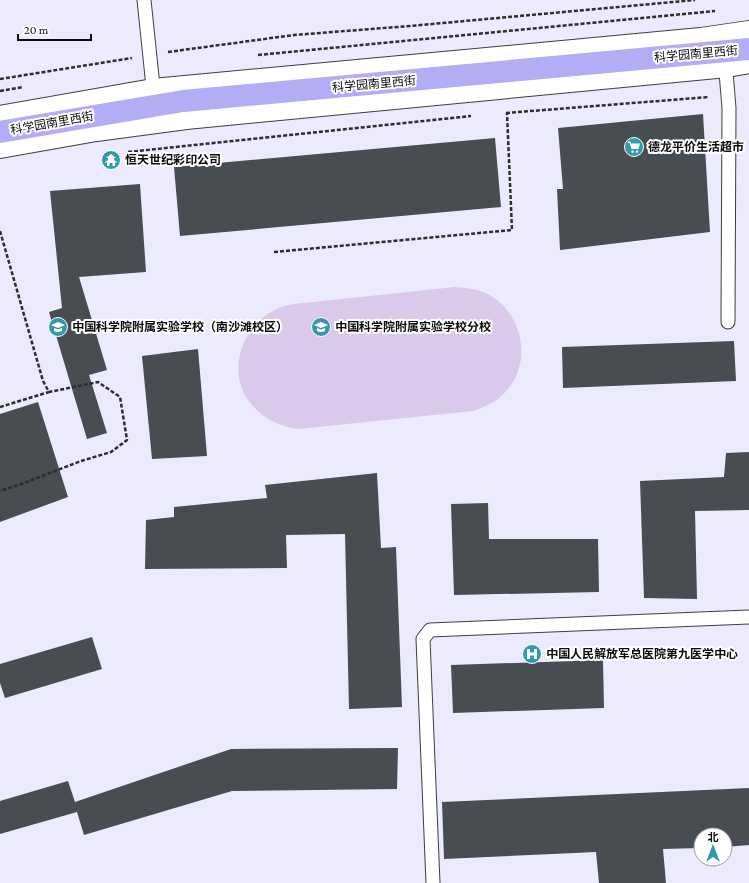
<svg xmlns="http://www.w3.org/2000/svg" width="749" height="883" viewBox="0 0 749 883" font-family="'Crimson Pro','Noto Sans SC',serif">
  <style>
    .pitch { fill: #dbc9eb }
    .building { fill: #484d52 }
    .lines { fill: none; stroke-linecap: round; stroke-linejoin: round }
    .lane-casing { stroke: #3e3e3e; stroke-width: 15 }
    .street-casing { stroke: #3e3e3e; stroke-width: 24 }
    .secondary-casing { stroke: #2d2d2d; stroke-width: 24 }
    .path { stroke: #2d2d2d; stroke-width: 2.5; stroke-dasharray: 4 2; stroke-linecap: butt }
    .lane { stroke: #fff; stroke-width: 13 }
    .street { stroke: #fff; stroke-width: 22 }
    .secondary { stroke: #b2adf5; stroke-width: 22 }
    .labels { text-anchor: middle; stroke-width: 4; stroke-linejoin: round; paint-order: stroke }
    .street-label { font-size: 12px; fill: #0b0b0b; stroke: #fff }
    .poi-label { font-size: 12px; font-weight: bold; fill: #0b0b0b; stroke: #fff; text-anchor: start }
  </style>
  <rect width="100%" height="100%" fill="#ebebfd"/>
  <path class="pitch" d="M 455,287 C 468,288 480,289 491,296 C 526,317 533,370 500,397 C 492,404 483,407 473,411 L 298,429 C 281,426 265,420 253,406 C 224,375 241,323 279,308 C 283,306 289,305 294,304 Z"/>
  <path class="building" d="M 703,114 L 710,232 L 560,250 L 557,189 L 563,189 L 558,128 Z
    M 495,138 L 501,207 L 180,236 L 174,167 Z
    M 140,184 L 146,272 L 79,277 L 107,370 L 89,375 L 107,433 L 87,439 L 49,312 L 62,308 L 50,191 Z
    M 734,341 L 736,381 L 563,388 L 562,347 Z
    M 198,349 L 207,456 L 152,459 L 142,356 Z
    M 38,402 L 68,497 L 0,522 L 0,414 Z
    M 749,452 L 749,510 L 695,511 L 697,599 L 644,598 L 640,481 L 724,477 L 726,453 Z
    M 377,473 L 381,548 L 396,547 L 402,707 L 349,709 L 345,534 L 286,535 L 287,568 L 145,569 L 146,520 L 174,517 L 174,507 L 267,498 L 265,485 Z
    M 488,503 L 489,539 L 598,539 L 599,592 L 454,595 L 451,504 Z
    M 92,637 L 102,669 L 5,698 L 0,683 L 0,664 Z
    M 603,660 L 604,708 L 453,713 L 451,665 Z
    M 398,748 L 397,789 L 232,791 L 84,835 L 77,812 L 0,834 L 0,801 L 68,781 L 75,802 L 231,749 Z
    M 749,788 L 749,845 L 725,847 L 725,835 L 701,835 L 701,848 L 663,849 L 666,883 L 599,883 L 596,852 L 444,859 L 442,802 Z"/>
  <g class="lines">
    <defs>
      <path id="lane" d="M 144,0 L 154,96
        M 725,60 L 729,108 L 728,322
        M 433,883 L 423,639 L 430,630 L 749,617"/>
      <path id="street" d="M 0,117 L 153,90 L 701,39 L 749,32
        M 0,147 L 96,130 L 186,118 L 727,66 L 749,62"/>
      <path id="secondary" d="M 0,132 L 183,101 L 749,49"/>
    </defs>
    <use href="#lane" class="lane-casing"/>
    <use href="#street" class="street-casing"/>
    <use href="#secondary" class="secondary-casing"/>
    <path class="path" d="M 168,52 L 294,35 L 410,26 L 695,0
      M 258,55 L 715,11
      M 0,79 L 132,58
      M 0,91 L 23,87
      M 506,113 L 709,97
      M 128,152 L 471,116
      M 0,231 L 43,381 L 49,392 L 98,382 L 120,397 L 127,440 L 111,452 L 81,461 L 24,483 L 0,491
      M 274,252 L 512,230 L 507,113
      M 0,407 L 49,392"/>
    <use href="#lane" class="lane"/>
    <use href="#street" class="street"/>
    <use href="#secondary" class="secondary"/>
  </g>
  <defs>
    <symbol id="supermarket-disc" viewBox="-11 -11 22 22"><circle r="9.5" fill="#349aaa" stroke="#fff"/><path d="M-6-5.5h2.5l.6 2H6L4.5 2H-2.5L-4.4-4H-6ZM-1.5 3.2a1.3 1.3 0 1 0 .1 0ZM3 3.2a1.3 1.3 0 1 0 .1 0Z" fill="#fff"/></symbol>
    <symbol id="temple-disc" viewBox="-11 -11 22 22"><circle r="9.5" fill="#349aaa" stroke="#fff"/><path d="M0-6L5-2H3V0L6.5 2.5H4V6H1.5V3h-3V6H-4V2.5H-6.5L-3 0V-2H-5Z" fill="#fff"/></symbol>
    <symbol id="school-disc" viewBox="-11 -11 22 22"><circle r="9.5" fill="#349aaa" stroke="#fff"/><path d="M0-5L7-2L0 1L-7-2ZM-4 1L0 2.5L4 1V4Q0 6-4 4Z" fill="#fff"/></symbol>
    <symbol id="hospital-disc" viewBox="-11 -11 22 22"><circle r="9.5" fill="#349aaa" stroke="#fff"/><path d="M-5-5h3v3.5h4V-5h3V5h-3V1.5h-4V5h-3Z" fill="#fff"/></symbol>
  </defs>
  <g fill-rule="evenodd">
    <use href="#supermarket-disc" x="623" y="136" width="22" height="22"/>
    <use href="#temple-disc" x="100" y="149" width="22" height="22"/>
    <use href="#school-disc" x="47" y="316" width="22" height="22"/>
    <use href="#school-disc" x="310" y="316" width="22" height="22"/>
    <use href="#hospital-disc" x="521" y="643" width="22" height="22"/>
  </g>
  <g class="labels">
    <g class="street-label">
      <text transform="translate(696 54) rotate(-5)" y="4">科学园南里西街</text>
      <text transform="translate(374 84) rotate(-5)" y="4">科学园南里西街</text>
      <text transform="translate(52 123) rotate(-10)" y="4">科学园南里西街</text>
    </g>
    <g class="poi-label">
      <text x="648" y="151">德龙平价生活超市</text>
      <text x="125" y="164">恒天世纪彩印公司</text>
      <text x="72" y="331">中国科学院附属实验学校（南沙滩校区）</text>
      <text x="335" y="331">中国科学院附属实验学校分校</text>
      <text x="546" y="658">中国人民解放军总医院第九医学中心</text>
    </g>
  </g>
  <g transform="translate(713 847)"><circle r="19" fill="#ffffff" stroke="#9d9d9d"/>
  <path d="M0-3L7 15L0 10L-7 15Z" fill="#349aaa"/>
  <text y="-6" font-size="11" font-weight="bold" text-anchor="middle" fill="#0b0b0b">北</text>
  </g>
  <path d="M18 34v6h73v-6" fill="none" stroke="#0b0b0b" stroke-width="2"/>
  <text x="24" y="34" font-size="12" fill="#0b0b0b" stroke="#ffffff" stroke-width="3" paint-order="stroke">20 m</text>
</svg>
